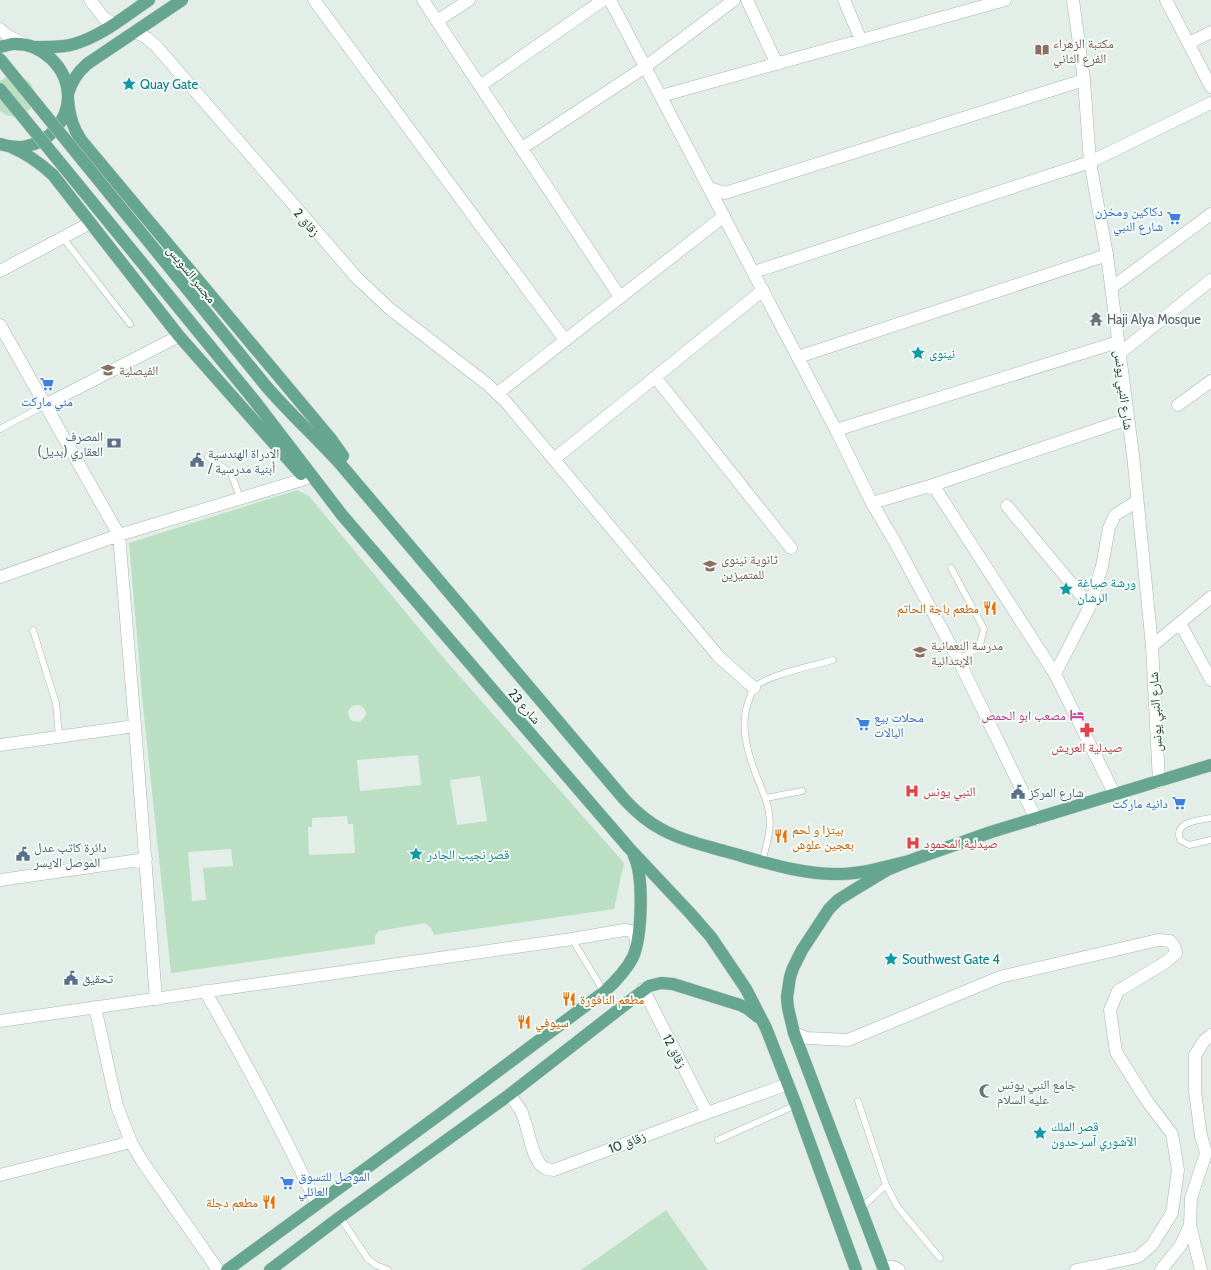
<svg xmlns="http://www.w3.org/2000/svg" width="1211" height="1270" viewBox="0 0 1211 1270" font-family="Cabin,'Noto Naskh Arabic',sans-serif">
  <style>
    .green { fill: #bbdfc2; fill-rule: evenodd }
    .lines { fill: none; stroke-linecap: round; stroke-linejoin: round }
    .service-casing { stroke: #a5b6af; stroke-width: 7 }
    .minor-casing { stroke: #a5b6af; stroke-width: 13 }
    .tertiary-casing { stroke: #a5b6af; stroke-width: 13 }
    .primary-casing { stroke: #c1cac6; stroke-width: 13 }
    .service { stroke: #fff; stroke-width: 6 }
    .minor { stroke: #fff; stroke-width: 12 }
    .tertiary { stroke: #fff; stroke-width: 12 }
    .primary { stroke: #66a58f; stroke-width: 12 }
    .primary-bridge-casing { stroke: #c1cac6; stroke-width: 13; stroke-linecap: butt }
    .primary-bridge { stroke: #66a58f; stroke-width: 12 }
    .labels { text-anchor: middle; stroke-width: 4; stroke-linejoin: round; paint-order: stroke }
    .education-label { font-size: 13px; fill: #785e54; stroke: #f4faf6; text-anchor: start }
    .culture-label { font-size: 13px; fill: #0d838f; stroke: #f4faf6; text-anchor: start }
    .shop-label { font-size: 13px; fill: #366cbe; stroke: #f4faf6; text-anchor: end }
    .street-label { font-size: 13px; fill: #224035; stroke: #f4faf6 }
    .worship-label { font-size: 13px; fill: #5b616d; stroke: #f4faf6; text-anchor: start }
    .service-label { font-size: 13px; fill: #4e5e75; stroke: #f4faf6; text-anchor: start }
    .food-label { font-size: 13px; fill: #c56008; stroke: #f4faf6; text-anchor: start }
    .hotel-label { font-size: 13px; fill: #b23c85; stroke: #f4faf6; text-anchor: end }
    .health-label { font-size: 13px; fill: #be3a42; stroke: #f4faf6; text-anchor: start }
  </style>
  <rect width="100%" height="100%" fill="#e3eee8"/>
  <path class="green" d="M 19,76 C 52,88 26,132 0,111 L 0,81 L 7,77 Z
    M 297,490 L 309,496 L 447,662 L 624,863 L 614,909 L 434,935 L 431,928 L 425,923 L 379,931 L 375,936 L 375,944 L 171,973 L 143,706 L 129,543 ZM 355,705 C 362,705 366,708 366,715 L 360,722 L 352,721 C 346,715 347,708 355,705 ZM 418,755 L 421,785 L 360,791 L 357,760 ZM 480,776 L 487,821 L 457,825 L 450,780 ZM 347,816 L 348,824 L 353,824 L 355,853 L 309,855 L 308,827 L 312,827 L 312,818 ZM 231,849 L 233,866 L 203,868 L 206,900 L 192,901 L 188,852 Z
    M 666,1210 L 708,1270 L 581,1270 Z"/>
  <g class="lines">
    <defs>
      <path id="service" d="M 63,238 L 130,324
        M 0,429 L 45,405
        M 208,457 L 231,473 L 240,498
        M 951,568 L 984,629 L 979,648 L 958,659
        M 33,630 L 56,703 L 59,736
        M 766,798 L 802,791
        M 1211,818 C 1197,821 1174,821 1180,840 L 1189,845 L 1211,840
        M 762,862 C 766,846 772,830 769,814 C 768,802 763,793 759,782 C 749,758 739,728 748,703 C 750,699 751,692 753,689 C 762,676 816,665 833,660
        M 572,939 L 604,992
        M 858,1101 L 886,1185 L 861,1208
        M 718,1140 L 796,1105
        M 886,1185 L 897,1206 L 940,1258
        M 340,1217 L 368,1259 L 376,1265 L 388,1270"/>
      <path id="minor" d="M 90,0 L 104,18 L 114,24
        M 314,0 L 565,340
        M 423,0 L 620,297
        M 747,0 L 777,64
        M 844,0 L 861,40
        M 1166,0 L 1211,87
        M 437,21 L 469,0
        M 135,32 L 147,38 L 157,47 L 357,278 L 390,309 L 487,384 L 506,402 L 719,657 L 754,688
        M 1189,43 L 1211,32
        M 480,86 L 603,0
        M 661,96 L 1005,0
        M 522,148 L 645,67 L 734,0
        M 709,188 L 725,193 L 1084,80
        M 0,271 L 90,223
        M 754,272 L 1090,162 L 1211,103
        M 1111,288 L 1211,214
        M 0,325 L 119,535 L 135,726 L 156,999
        M 1120,353 L 1211,280
        M 798,357 L 1107,255
        M 655,377 L 791,548
        M 498,393 L 724,216
        M 45,405 L 179,336
        M 1178,405 L 1211,381
        M 836,430 L 1118,342
        M 554,459 L 763,290
        M 933,485 L 1055,674 L 1115,795
        M 872,503 L 933,485 L 1128,419
        M 1007,506 L 1090,606
        M 0,577 L 119,535 L 305,479
        M 1180,623 L 1211,680
        M 1152,646 L 1211,597
        M 1055,674 L 1090,606 L 1102,566 L 1109,528 L 1115,515 L 1137,501
        M 0,745 L 135,726
        M 0,880 L 146,859
        M 643,989 L 707,1113
        M 205,991 C 245,1061 283,1132 317,1204
        M 95,1007 L 117,1106 L 131,1142 L 142,1161 L 218,1270
        M 794,1033 L 807,1038 L 848,1040 L 1000,977 L 1158,940 L 1170,941 L 1174,946 L 1176,953 L 1166,962 L 1118,991 L 1110,1010 L 1116,1052 L 1147,1101 L 1172,1134 L 1178,1170 L 1172,1213 L 1152,1245 L 1138,1257 L 1076,1270
        M 509,1095 C 514,1101 519,1106 522,1113 C 528,1127 531,1153 540,1164 C 544,1169 548,1170 554,1170 L 707,1113 L 788,1084
        M 0,1175 L 131,1142
        M 1190,1225 L 1201,1270
        M 883,1268 C 890,1266 894,1266 899,1270
        M 1161,1270 L 1181,1245 L 1190,1225 L 1191,1198 L 1206,1153 L 1201,1136 L 1195,1092 L 1195,1055 L 1204,1041 L 1211,1035"/>
      <path id="tertiary" d="M 610,0 L 836,430 L 872,503 L 896,544 L 958,659 L 1036,819
        M 1073,0 L 1084,80 L 1090,162 L 1107,255 L 1133,455 L 1152,646 L 1159,782
        M 0,29 L 8,36 L 27,45
        M 0,1021 L 572,939 L 624,930 C 633,930 636,935 636,944"/>
      <path id="primary" d="M 0,47 C 4,46 8,45 12,44 C 42,42 68,68 68,97 C 68,120 49,142 27,146 C 18,148 9,147 0,144
        M 35,47 C 47,47 62,48 74,44 C 102,36 125,16 149,0
        M 68,94 C 71,82 78,72 87,64 L 182,0
        M 68,100 C 69,115 72,127 81,140 L 331,439 L 343,456
        M 11,147 C 28,154 40,163 53,175 L 179,336 L 301,474
        M 266,386 C 290,414 318,439 342,466 L 624,799 C 635,811 646,821 661,829 C 681,840 703,845 724,851 C 761,861 798,874 837,874 C 862,874 885,867 909,861
        M 254,400 L 342,515 L 629,848 L 690,913 L 711,937 L 746,989 L 766,1028 L 796,1105 L 856,1270
        M 227,1270 L 439,1115 L 604,992 C 615,982 626,971 633,957 C 642,936 644,876 634,856
        M 270,1270 L 340,1217 L 509,1095 L 649,986 L 661,983 L 673,984 L 740,1005 L 748,1009 L 758,1017
        M 884,1270 L 794,1033 L 788,1008 L 787,997 L 790,977 L 793,968 L 802,950 L 829,909 L 838,900 L 854,890 L 887,870 L 909,861 L 991,832 L 1211,765"/>
    </defs>
    <use href="#service" class="service-casing"/>
    <use href="#minor" class="minor-casing"/>
    <use href="#tertiary" class="tertiary-casing"/>
    <use href="#primary" class="primary-casing"/>
    <use href="#service" class="service"/>
    <use href="#minor" class="minor"/>
    <use href="#tertiary" class="tertiary"/>
    <use href="#primary" class="primary"/>
    <defs>
      <path id="primary-bridge" d="M 0,59 L 266,386
        M 0,89 L 254,400"/>
    </defs>
    <use href="#primary-bridge" class="primary-bridge-casing"/>
    <use href="#primary-bridge" class="primary-bridge"/>
  </g>
  <defs>
    <symbol id="library-bare" viewBox="-9 -9 18 18"><path d="M-6-4Q-3-5.5-.7-3.5V5Q-3 3-6 4ZM6-4Q3-5.5 .7-3.5V5Q3 3 6 4Z" fill="#8d6e63" stroke="#f4faf6" stroke-width="2.5" paint-order="stroke"/></symbol>
    <symbol id="sight-bare" viewBox="-9 -9 18 18"><path d="M0-6L1.8-2.2L6-1.7L2.9 1.2L3.7 5.4L0 3.3L-3.7 5.4L-2.9 1.2L-6-1.7L-1.8-2.2Z" fill="#0f9aa8" stroke="#f4faf6" stroke-width="2.5" paint-order="stroke"/></symbol>
    <symbol id="supermarket-bare" viewBox="-9 -9 18 18"><path d="M-6-5.5h2.5l.6 2H6L4.5 2H-2.5L-4.4-4H-6ZM-1.5 3.2a1.3 1.3 0 1 0 .1 0ZM3 3.2a1.3 1.3 0 1 0 .1 0Z" fill="#3f7fe0" stroke="#f4faf6" stroke-width="2.5" paint-order="stroke"/></symbol>
    <symbol id="temple-bare" viewBox="-9 -9 18 18"><path d="M0-6L5-2H3V0L6.5 2.5H4V6H1.5V3h-3V6H-4V2.5H-6.5L-3 0V-2H-5Z" fill="#6b7280" stroke="#f4faf6" stroke-width="2.5" paint-order="stroke"/></symbol>
    <symbol id="school-bare" viewBox="-9 -9 18 18"><path d="M0-5L7-2L0 1L-7-2ZM-4 1L0 2.5L4 1V4Q0 6-4 4Z" fill="#8d6e63" stroke="#f4faf6" stroke-width="2.5" paint-order="stroke"/></symbol>
    <symbol id="bank-bare" viewBox="-9 -9 18 18"><path d="M-6-4H6V4H-6ZM0-2.3a2.3 2.3 0 1 0 0 4.6a2.3 2.3 0 1 0 0-4.6Z" fill="#5c6f8a" stroke="#f4faf6" stroke-width="2.5" paint-order="stroke"/></symbol>
    <symbol id="civic-bare" viewBox="-9 -9 18 18"><path d="M-.6-6.5H3V-4.5H.6V-3L4-1V1h2V6H-6V1h2V-1L-.6-3ZM-1.2 2.5V6h2.4V2.5Z" fill="#5c6f8a" stroke="#f4faf6" stroke-width="2.5" paint-order="stroke"/></symbol>
    <symbol id="restaurant-bare" viewBox="-9 -9 18 18"><path d="M-5-6h1v4h1v-4h1v4h1v-4h1v5L-1.5 .5V6h-2V.5L-5-1ZM5-6V6H3V1.5H1.5Q1.5-4 5-6Z" fill="#e8710a" stroke="#f4faf6" stroke-width="2.5" paint-order="stroke"/></symbol>
    <symbol id="hotel-bare" viewBox="-9 -9 18 18"><path d="M-6-4.5h1.5V1H6V5H4.5V3h-9V5H-6ZM-4 0a1.8 1.8 0 1 1 3.6 0ZM.5 0V-2.5h3Q6-2.5 6 0Z" fill="#d1479c" stroke="#f4faf6" stroke-width="2.5" paint-order="stroke"/></symbol>
    <symbol id="pharmacy-bare" viewBox="-9 -9 18 18"><path d="M-2-6h4v4h4v4h-4v4h-4v-4h-4v-4h4Z" fill="#e0444e" stroke="#f4faf6" stroke-width="2.5" paint-order="stroke"/></symbol>
    <symbol id="hospital-bare" viewBox="-9 -9 18 18"><path d="M-5-5h3v3.5h4V-5h3V5h-3V1.5h-4V5h-3Z" fill="#e0444e" stroke="#f4faf6" stroke-width="2.5" paint-order="stroke"/></symbol>
    <symbol id="mosque-bare" viewBox="-9 -9 18 18"><path d="M3.5-4.9A6 6 0 1 0 3.5 4.9A5 5 0 1 1 3.5-4.9Z" fill="#6b7280" stroke="#f4faf6" stroke-width="2.5" paint-order="stroke"/></symbol>
  </defs>
  <g fill-rule="evenodd">
    <use href="#library-bare" x="1032" y="40" width="20" height="20"/>
    <use href="#sight-bare" x="119" y="74" width="20" height="20"/>
    <use href="#supermarket-bare" x="1164" y="208" width="20" height="20"/>
    <use href="#temple-bare" x="1086" y="309" width="20" height="20"/>
    <use href="#sight-bare" x="908" y="343" width="20" height="20"/>
    <use href="#school-bare" x="98" y="360" width="20" height="20"/>
    <use href="#supermarket-bare" x="37" y="374" width="20" height="20"/>
    <use href="#bank-bare" x="104" y="433" width="20" height="20"/>
    <use href="#civic-bare" x="187" y="450" width="20" height="20"/>
    <use href="#school-bare" x="700" y="556" width="20" height="20"/>
    <use href="#sight-bare" x="1056" y="579" width="20" height="20"/>
    <use href="#restaurant-bare" x="980" y="598" width="20" height="20"/>
    <use href="#school-bare" x="910" y="642" width="20" height="20"/>
    <use href="#hotel-bare" x="1067" y="705" width="20" height="20"/>
    <use href="#supermarket-bare" x="853" y="714" width="20" height="20"/>
    <use href="#pharmacy-bare" x="1077" y="720" width="20" height="20"/>
    <use href="#hospital-bare" x="902" y="781" width="20" height="20"/>
    <use href="#civic-bare" x="1008" y="782" width="20" height="20"/>
    <use href="#supermarket-bare" x="1169" y="793" width="20" height="20"/>
    <use href="#restaurant-bare" x="771" y="826" width="20" height="20"/>
    <use href="#hospital-bare" x="903" y="833" width="20" height="20"/>
    <use href="#civic-bare" x="13" y="844" width="20" height="20"/>
    <use href="#sight-bare" x="406" y="844" width="20" height="20"/>
    <use href="#sight-bare" x="881" y="949" width="20" height="20"/>
    <use href="#civic-bare" x="61" y="968" width="20" height="20"/>
    <use href="#restaurant-bare" x="559" y="989" width="20" height="20"/>
    <use href="#restaurant-bare" x="514" y="1012" width="20" height="20"/>
    <use href="#mosque-bare" x="976" y="1081" width="20" height="20"/>
    <use href="#sight-bare" x="1030" y="1123" width="20" height="20"/>
    <use href="#supermarket-bare" x="277" y="1173" width="20" height="20"/>
    <use href="#restaurant-bare" x="259" y="1192" width="20" height="20"/>
  </g>
  <g class="labels">
    <g class="education-label">
      <text x="1053" y="48">مكتبة الزهراء<tspan x="1053" dy="15">الفرع الثاني</tspan></text>
      <text x="119" y="375">الفيصلية</text>
      <text x="721" y="564">ثانوية نينوى<tspan x="721" dy="15">للمتميزين</tspan></text>
      <text x="931" y="650">مدرسة النعمانية<tspan x="931" dy="15">الإبتدائية</tspan></text>
    </g>
    <g class="culture-label">
      <text x="140" y="89">Quay Gate</text>
      <text x="929" y="358">نينوى</text>
      <text x="1077" y="587">ورشة صياغة<tspan x="1077" dy="15">الرشان</tspan></text>
      <text x="427" y="859">قصر نجيب الجادر</text>
      <text x="902" y="964">Southwest Gate 4</text>
      <text x="1051" y="1131">قصر الملك<tspan x="1051" dy="15">الآشوري آسرحدون</tspan></text>
    </g>
    <g class="shop-label">
      <text x="1163" y="216">دكاكين ومخزن<tspan x="1163" dy="15">شارع النبي</tspan></text>
      <text x="47" y="406" text-anchor="middle">مني ماركت</text>
      <text x="874" y="722" text-anchor="start">محلات بيع<tspan x="874" dy="15">البالات</tspan></text>
      <text x="1168" y="808">دانيه ماركت</text>
      <text x="298" y="1181" text-anchor="start">الموصل للتسوق<tspan x="298" dy="15">العائلي</tspan></text>
    </g>
    <g class="street-label">
      <text transform="translate(307 222) rotate(49)" y="5">زقاق 2</text>
      <text transform="translate(192 274) rotate(51)" y="5">مجسر السويس</text>
      <text transform="translate(1124 390) rotate(83)" y="5">شارع النبي يونس</text>
      <text transform="translate(525 706) rotate(49)" y="5">شارع 23</text>
      <text transform="translate(1155 712) rotate(-93)" y="5">شارع النبي يونس</text>
      <text transform="translate(675 1051) rotate(63)" y="5">زقاق 12</text>
      <text transform="translate(627 1142) rotate(-21)" y="5">زقاق 10</text>
    </g>
    <g class="worship-label">
      <text x="1107" y="324">Haji Alya Mosque</text>
      <text x="997" y="1089">جامع النبي يونس<tspan x="997" dy="15">عليه السلام</tspan></text>
    </g>
    <g class="service-label">
      <text x="103" y="441" text-anchor="end">المصرف<tspan x="103" dy="15">العقاري (بديل)</tspan></text>
      <text x="208" y="458">الادراة الهندسية<tspan x="208" dy="15">/ أبنية مدرسية</tspan></text>
      <text x="1029" y="797">شارع المركز</text>
      <text x="34" y="852">دائرة كاتب عدل<tspan x="34" dy="15">الموصل الايسر</tspan></text>
      <text x="82" y="983">تحقيق</text>
    </g>
    <g class="food-label">
      <text x="979" y="613" text-anchor="end">مطعم باجة الحاتم</text>
      <text x="792" y="834">بيتزا و لحم<tspan x="792" dy="15">بعجين علوش</tspan></text>
      <text x="580" y="1004">مطعم النافورة</text>
      <text x="535" y="1027">سيوفي</text>
      <text x="258" y="1207" text-anchor="end">مطعم دجلة</text>
    </g>
    <g class="hotel-label">
      <text x="1066" y="720">مصعب ابو الحمص</text>
    </g>
    <g class="health-label">
      <text x="1087" y="752" text-anchor="middle">صيدلية العريش</text>
      <text x="923" y="796">النبي يونس</text>
      <text x="924" y="848">صيدلية المحمود</text>
    </g>
  </g>
</svg>
